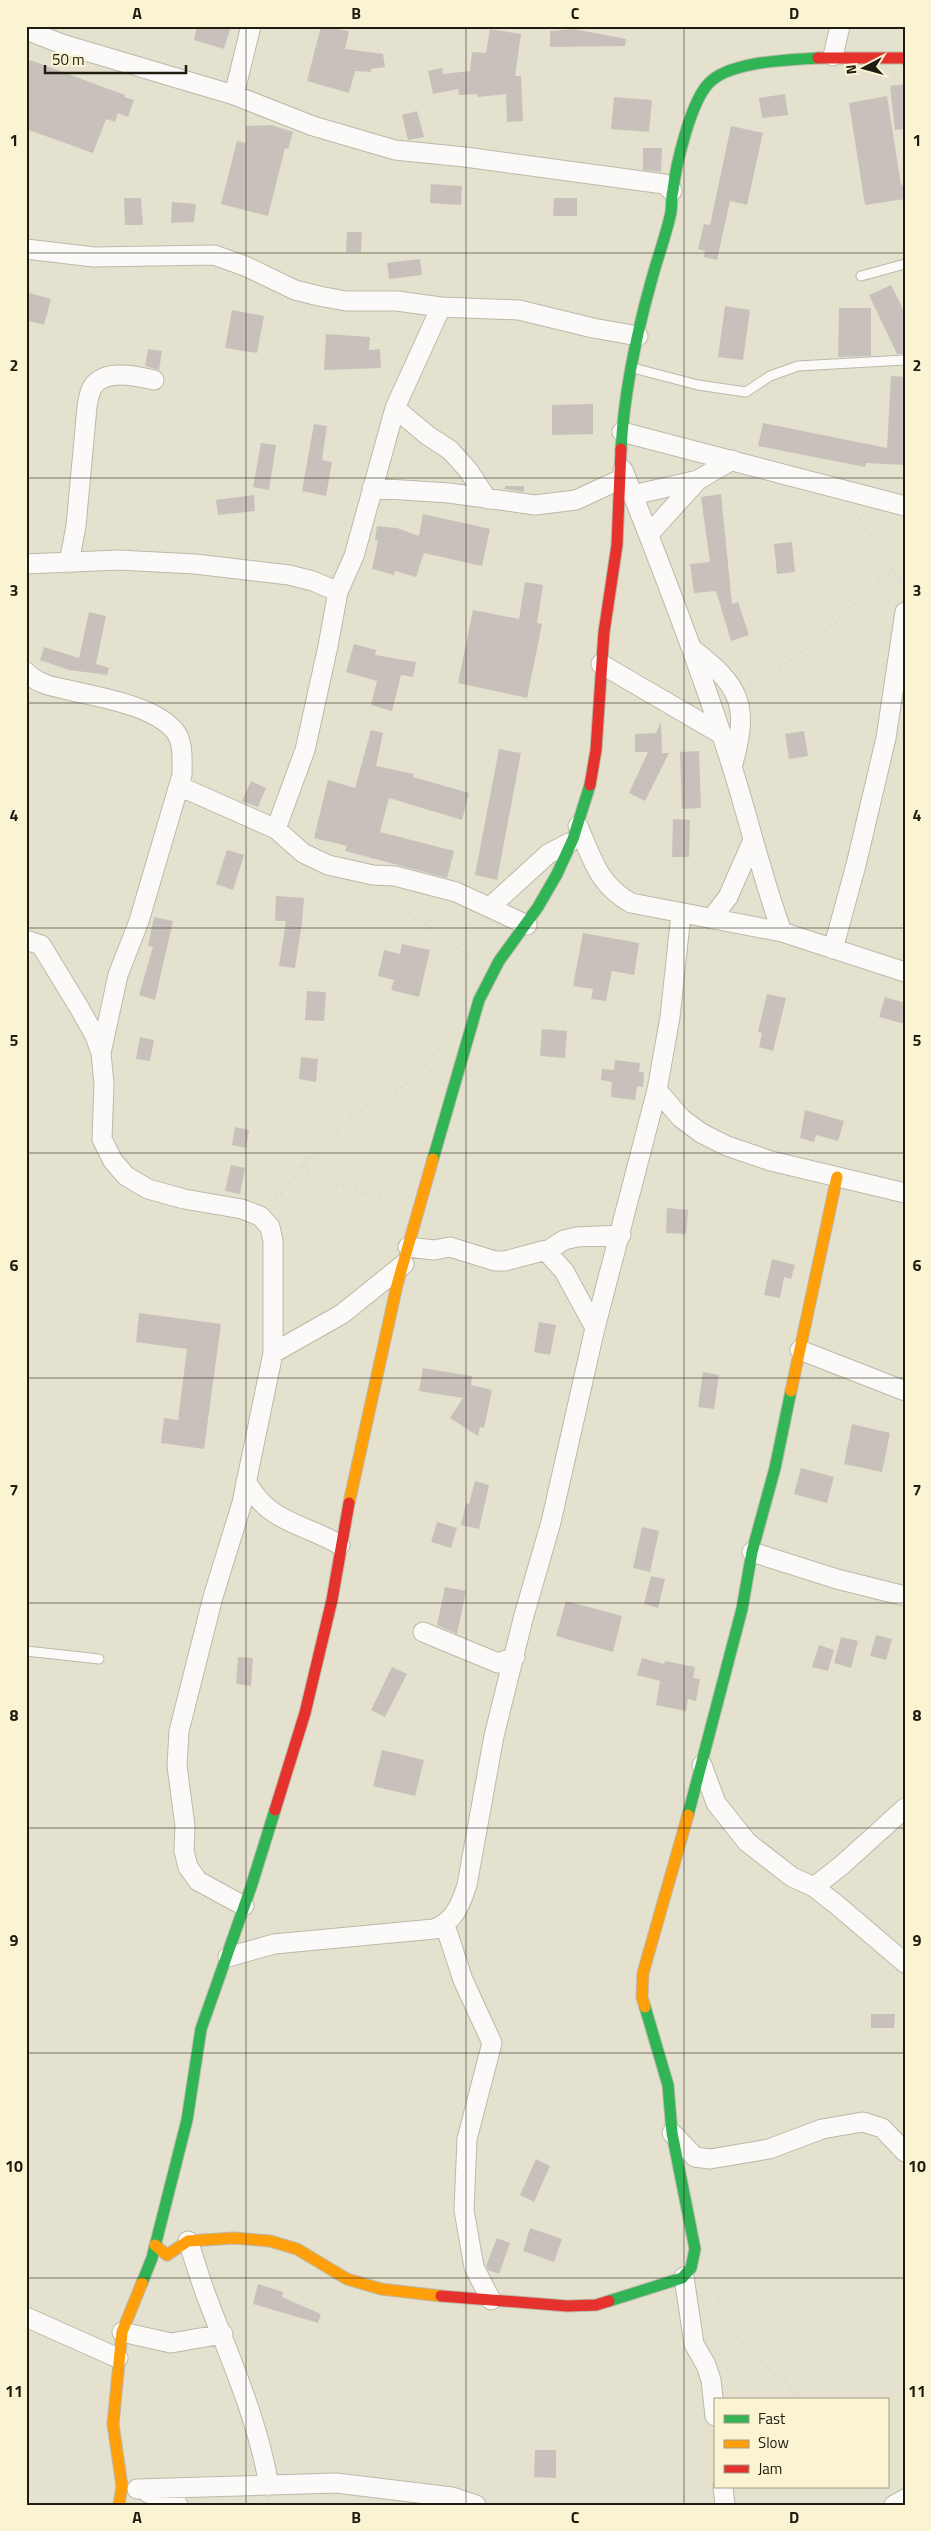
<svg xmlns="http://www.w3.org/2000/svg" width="931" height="2531" viewBox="0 0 931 2531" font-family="'Titillium Web',sans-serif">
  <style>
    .building { fill: #c8c1bb }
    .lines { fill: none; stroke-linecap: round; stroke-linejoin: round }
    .lane-casing { stroke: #bcb9aa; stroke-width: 11 }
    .street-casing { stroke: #bcb9aa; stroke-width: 21 }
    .fast-casing { stroke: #bcb9aa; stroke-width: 13 }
    .slow-casing { stroke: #bcb9aa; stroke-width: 13 }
    .jam-casing { stroke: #bcb9aa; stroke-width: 13 }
    .path { stroke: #dcdbd5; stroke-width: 3; stroke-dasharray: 2.5 4; stroke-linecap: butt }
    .lane { stroke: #fbfaf8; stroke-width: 9 }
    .street { stroke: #fbfaf8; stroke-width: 19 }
    .fast { stroke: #30b455; stroke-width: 11 }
    .slow { stroke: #ff9f0a; stroke-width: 11 }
    .jam { stroke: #e5322d; stroke-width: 11 }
    .grid { fill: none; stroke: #1e1c0f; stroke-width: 1; stroke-opacity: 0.55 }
    .neatline { fill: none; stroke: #1e1c0f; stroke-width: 2 }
    .grid-label { font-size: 16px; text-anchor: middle; font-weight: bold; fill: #1e1c0f }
  </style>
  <rect width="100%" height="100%" fill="#e4e1ce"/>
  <path class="building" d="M 197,26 L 231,26 L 224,49 L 194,40 Z
    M 321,26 L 349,31 L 345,49 L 383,54 L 385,67 L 371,69 L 371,72 L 355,71 L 349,93 L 307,81 Z
    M 490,29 L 521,34 L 515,76 L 521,76 L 523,121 L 507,122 L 506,94 L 478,97 L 477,94 L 459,95 L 458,89 L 433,94 L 428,71 L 442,68 L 443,74 L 470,71 L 472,52 L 486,53 Z
    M 574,29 L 626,39 L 625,46 L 550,47 L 550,31 Z
    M 30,60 L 125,95 L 124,97 L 134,100 L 128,117 L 118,113 L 115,122 L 106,119 L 93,153 L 26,129 L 26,70 Z
    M 905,84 L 905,129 L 895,130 L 890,86 Z
    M 785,94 L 788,115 L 762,118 L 759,98 Z
    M 887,96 L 901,185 L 905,184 L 905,199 L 865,205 L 849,103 Z
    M 614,97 L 652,100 L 649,132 L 611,129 Z
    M 417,111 L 424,137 L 408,140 L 402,115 Z
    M 271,125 L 293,132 L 288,149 L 285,148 L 268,216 L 221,204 L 237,141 L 246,143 L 246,126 Z
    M 731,126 L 763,133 L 747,205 L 730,201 L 717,260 L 704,257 L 705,251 L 698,249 L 704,224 L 710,225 Z
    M 643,148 L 662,148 L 661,172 L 643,170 Z
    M 431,184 L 462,186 L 461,205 L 430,203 Z
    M 124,198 L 141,198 L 143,225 L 125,225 Z
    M 554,198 L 577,198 L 577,216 L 553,216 Z
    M 172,202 L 196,204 L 194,222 L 171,223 Z
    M 347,232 L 362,232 L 361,252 L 346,252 Z
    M 420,259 L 422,275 L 389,279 L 387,263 Z
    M 891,285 L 905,313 L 905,354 L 897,354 L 869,295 Z
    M 26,292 L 51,299 L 44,325 L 26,320 Z
    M 725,306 L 750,310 L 743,360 L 718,357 Z
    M 839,308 L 871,308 L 871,356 L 838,357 Z
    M 232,310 L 264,316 L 257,353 L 225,348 Z
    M 326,334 L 370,337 L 369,350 L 380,349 L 381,368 L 324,370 Z
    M 148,349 L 162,351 L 159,370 L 145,366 Z
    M 891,376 L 905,377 L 905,465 L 866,463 L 865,467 L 758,446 L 763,423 L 887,448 Z
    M 593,404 L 593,434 L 552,435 L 552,405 Z
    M 314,424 L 327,426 L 322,460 L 332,462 L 326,496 L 302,491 Z
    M 261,443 L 276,445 L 269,490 L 253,487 Z
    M 505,486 L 524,486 L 524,492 L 505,489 Z
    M 721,494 L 732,604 L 738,602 L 749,635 L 731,641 L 716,591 L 694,593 L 690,564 L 710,562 L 701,497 Z
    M 254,495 L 255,511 L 218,515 L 216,500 Z
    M 423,514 L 490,529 L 482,566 L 424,553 L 416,577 L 395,571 L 394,575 L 372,569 L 378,541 L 375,540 L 377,526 L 397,528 L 419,536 Z
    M 792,542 L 795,572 L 777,574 L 774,544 Z
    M 525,582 L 543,585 L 537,623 L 542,624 L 527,698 L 458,683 L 473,610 L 519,619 Z
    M 89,612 L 106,616 L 96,664 L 109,668 L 107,675 L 69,670 L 40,660 L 44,647 L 79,658 Z
    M 354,644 L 376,650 L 375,655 L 416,662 L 413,677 L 401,675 L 392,711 L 371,705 L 377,681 L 346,672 Z
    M 661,722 L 662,753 L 669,753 L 645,801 L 629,793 L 648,752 L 635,752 L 635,734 L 656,733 Z
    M 371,730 L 383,733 L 376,766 L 414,774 L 413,777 L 469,793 L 462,820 L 389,798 L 380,832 L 454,851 L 447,878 L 345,851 L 347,846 L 314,838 L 328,780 L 355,788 Z
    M 804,731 L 808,756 L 789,759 L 785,734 Z
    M 499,749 L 521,753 L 497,880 L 475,875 Z
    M 699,751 L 701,808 L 682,809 L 680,752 Z
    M 251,781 L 266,788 L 258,807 L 242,801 Z
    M 673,819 L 690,820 L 689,857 L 672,857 Z
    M 227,850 L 244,855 L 233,890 L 216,884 Z
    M 276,896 L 304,898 L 302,922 L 295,968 L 279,966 L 286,921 L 275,921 Z
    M 154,917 L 173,921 L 155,1000 L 139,995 L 153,947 L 148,946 Z
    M 583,933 L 639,943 L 634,975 L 612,971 L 606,1001 L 591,999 L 593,989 L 573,986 Z
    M 402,944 L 430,950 L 419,997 L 391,990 L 394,980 L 378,976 L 384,950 L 400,954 Z
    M 307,991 L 326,992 L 324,1021 L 305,1020 Z
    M 767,994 L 786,998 L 773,1051 L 759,1047 L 762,1033 L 758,1032 Z
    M 885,997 L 905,1003 L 905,1024 L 879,1017 Z
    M 542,1029 L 567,1031 L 565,1058 L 540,1056 Z
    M 140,1037 L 154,1040 L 150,1061 L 136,1059 Z
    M 301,1057 L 318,1059 L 316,1082 L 299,1079 Z
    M 615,1060 L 640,1063 L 639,1072 L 644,1072 L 643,1087 L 637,1086 L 635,1100 L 611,1097 L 612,1082 L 601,1080 L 602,1069 L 614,1070 Z
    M 805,1110 L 844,1121 L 838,1141 L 816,1135 L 814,1142 L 800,1138 Z
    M 235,1127 L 249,1130 L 246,1148 L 232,1145 Z
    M 231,1165 L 245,1168 L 240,1194 L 225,1191 Z
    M 667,1208 L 688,1210 L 686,1234 L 666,1233 Z
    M 772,1259 L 795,1265 L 791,1279 L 784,1277 L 780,1298 L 764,1295 Z
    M 139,1313 L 221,1324 L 204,1449 L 161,1443 L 164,1418 L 178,1420 L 187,1349 L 136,1342 Z
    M 539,1322 L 556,1325 L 550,1355 L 534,1352 Z
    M 423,1368 L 472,1376 L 471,1385 L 492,1390 L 484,1428 L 480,1427 L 478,1436 L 450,1418 L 463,1398 L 419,1391 Z
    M 703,1372 L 719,1375 L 714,1409 L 698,1407 Z
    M 852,1424 L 890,1433 L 882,1472 L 844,1464 Z
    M 801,1468 L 834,1477 L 827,1503 L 794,1494 Z
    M 475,1481 L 489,1485 L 479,1529 L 461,1525 L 466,1503 L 469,1504 Z
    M 437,1522 L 457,1528 L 451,1548 L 431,1542 Z
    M 642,1527 L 659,1531 L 650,1572 L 633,1568 Z
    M 651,1576 L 665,1579 L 658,1608 L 644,1604 Z
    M 445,1587 L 466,1591 L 457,1634 L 437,1625 Z
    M 566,1601 L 622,1616 L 613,1652 L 556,1636 Z
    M 876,1635 L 892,1639 L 886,1660 L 870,1656 Z
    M 841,1637 L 858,1641 L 851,1668 L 834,1663 Z
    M 819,1645 L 834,1650 L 828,1671 L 812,1667 Z
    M 238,1657 L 253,1658 L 251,1686 L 236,1684 Z
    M 642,1658 L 664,1664 L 665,1661 L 695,1667 L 693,1678 L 700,1679 L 696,1701 L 688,1699 L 686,1711 L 656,1705 L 660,1681 L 637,1675 Z
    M 392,1667 L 407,1674 L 385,1717 L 371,1710 Z
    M 382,1750 L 424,1760 L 415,1796 L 373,1786 Z
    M 871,2014 L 895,2014 L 894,2028 L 871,2028 Z
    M 536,2159 L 550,2166 L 534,2202 L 520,2195 Z
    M 530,2228 L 562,2239 L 554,2262 L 523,2251 Z
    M 497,2238 L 510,2243 L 499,2274 L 488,2270 L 486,2266 Z
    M 258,2284 L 283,2292 L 282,2297 L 321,2314 L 318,2323 L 253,2304 Z
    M 535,2450 L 556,2450 L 556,2478 L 534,2477 Z"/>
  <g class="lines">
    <defs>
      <path id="lane" d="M 861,276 L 905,264
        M 633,368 L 698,385 L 746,392 L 770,376 L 798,366 L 905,360
        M 26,1651 L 99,1659"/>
      <path id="street" d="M 26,30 L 62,44 L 234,95 L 313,126 L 395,150 L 465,157 L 664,184 L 672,191
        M 833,56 L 840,26
        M 234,95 L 251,26
        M 26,249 L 94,257 L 214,255 L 245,266 L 295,290 L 319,296 L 346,301 L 397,301 L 441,307 L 519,310 L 593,328 L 638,336
        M 395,408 L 427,435 L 450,450 L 468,470 L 487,499
        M 622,432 L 905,506
        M 623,470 C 660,563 696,656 727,751 C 747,811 760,872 782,932
        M 372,488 L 449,493 L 535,505 L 576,500 L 621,479
        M 633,495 L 698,480
        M 649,534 L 698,480 L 732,460
        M 69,563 L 76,526 L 87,407 C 88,401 89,393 92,388 C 103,368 137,376 154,380
        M 26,564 L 118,560 L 195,564 L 289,575 L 313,581 L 338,592
        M 691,648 C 741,686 750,705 732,767
        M 601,664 L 721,734
        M 26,672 C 36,683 50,686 64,689 C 96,697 151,704 174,730 C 184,741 182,761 182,775 L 139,921 L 118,975 L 101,1053
        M 179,786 L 276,829 L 303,853 L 328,865 L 373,875 L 395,876 L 456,892 L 527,925
        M 578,826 C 593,860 597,883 631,903 L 782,932 L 905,972
        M 276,829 L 305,750 L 328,646 L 338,592 L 354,556 L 395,408 L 441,307
        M 490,907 L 548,854 L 569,843
        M 711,919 L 728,897 L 753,840
        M 26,940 L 41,945 L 80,1009 L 95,1036 L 101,1053 L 104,1084 L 102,1139 L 113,1161 L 126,1176 L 148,1189 L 184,1199 L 242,1209 L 260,1216 L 270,1227 L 273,1241 L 273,1353 L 242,1503 L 213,1597 L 179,1731 L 177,1766 L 185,1826 L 184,1851 L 188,1867 L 198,1881 L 244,1906
        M 833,949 L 856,865 L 886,738 L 905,612
        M 657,1090 L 681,1118 L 701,1133 L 727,1146 L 771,1161 L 905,1193
        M 408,1247 L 434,1250 L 450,1247 L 495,1261 L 505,1261 L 550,1249 L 564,1240 L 577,1237 L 621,1235
        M 546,1251 L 564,1271 L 595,1328
        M 800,1350 L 905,1391
        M 273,1353 L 342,1314 L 404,1264
        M 246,1481 C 269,1524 304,1523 340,1545
        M 752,1552 L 837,1579 L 905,1596
        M 423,1632 L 498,1663 L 515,1657
        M 702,1765 L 716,1803 L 747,1842 L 792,1877 L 814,1887 L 837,1905 L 905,1963
        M 814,1887 L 842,1865 L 905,1808
        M 445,1925 L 463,1980 L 492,2043 L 467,2139 L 464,2210 L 474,2267 L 491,2300
        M 228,1957 L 274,1944 L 434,1929 C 454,1922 461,1904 467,1885 L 494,1736 L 523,1619 L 551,1522 L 595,1328 L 657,1090 L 670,1017 L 681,914
        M 672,2133 L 695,2157 L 710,2159 L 769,2149 L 822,2129 L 863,2122 L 882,2128 L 905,2152
        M 188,2241 C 195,2261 201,2283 209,2303 C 232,2363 258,2421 269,2486
        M 684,2277 L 694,2344 L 706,2365 L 711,2380 L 715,2416
        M 26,2317 L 118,2358
        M 122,2332 L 171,2343 L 223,2334
        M 723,2487 L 725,2505
        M 137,2489 L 336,2483 L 452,2497 L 476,2505
        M 148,2493 L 178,2505
        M 894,2505 L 905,2499"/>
      <path id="fast" d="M 621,449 C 624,393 636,336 651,282 C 657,259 666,236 671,212 C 672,205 671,197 673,190 C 676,164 691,101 709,83 C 730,61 789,60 818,58
        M 433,1159 L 479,1000 L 499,961 L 538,907 L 557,874 L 573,839 L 590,785
        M 688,1815 L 742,1609 L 752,1552 L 775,1468 L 791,1391
        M 142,2283 L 152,2258 L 187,2120 L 201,2029 L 251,1887 L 275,1810
        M 609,2301 L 682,2278 L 691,2268 L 695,2249 L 672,2133 L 668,2085 L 645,2007"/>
      <path id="slow" d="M 791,1391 L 837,1177
        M 349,1503 L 397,1285 L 433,1159
        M 645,2007 L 642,1997 L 643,1973 L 688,1815
        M 155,2245 L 167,2255 L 188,2241 L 234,2238 L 270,2241 L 297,2249 L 347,2279 L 381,2289 L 441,2296
        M 119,2505 L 122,2486 L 113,2424 L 122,2332 L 142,2283"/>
      <path id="jam" d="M 818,58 L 905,58
        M 590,785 L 596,750 L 604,632 L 617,545 L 621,449
        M 275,1810 L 305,1713 L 332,1600 L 349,1503
        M 441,2296 L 567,2306 L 596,2305 L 609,2301"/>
    </defs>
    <use href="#lane" class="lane-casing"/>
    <use href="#street" class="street-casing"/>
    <use href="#fast" class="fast-casing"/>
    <use href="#slow" class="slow-casing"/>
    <use href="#jam" class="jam-casing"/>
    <path class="path" d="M 856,512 L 893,571 L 905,583
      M 750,682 C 798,669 850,601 893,571
      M 392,895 L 402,909 L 449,940 L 474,961
      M 425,925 L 451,911
      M 302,1165 L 323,1179 L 397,1204
      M 269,1200 L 283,1193 L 302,1165 L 352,1116 L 400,1089 L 421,1071 L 441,1045
      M 709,2279 C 719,2299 727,2324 740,2342 C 756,2364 787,2376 801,2400
      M 872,2487 L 883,2492"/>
    <use href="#lane" class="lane"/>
    <use href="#street" class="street"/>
    <use href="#fast" class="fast"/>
    <use href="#slow" class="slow"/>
    <use href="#jam" class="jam"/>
  </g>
  <path class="grid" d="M 246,26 L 246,2505M 466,26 L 466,2505M 684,26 L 684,2505M 26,253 L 905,253M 26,478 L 905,478M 26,703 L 905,703M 26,928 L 905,928M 26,1153 L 905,1153M 26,1378 L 905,1378M 26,1603 L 905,1603M 26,1828 L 905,1828M 26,2053 L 905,2053M 26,2278 L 905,2278"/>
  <rect width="931" height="2531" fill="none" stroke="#faf4d2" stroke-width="55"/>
  <rect x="714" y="2398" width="175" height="90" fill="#faf4d2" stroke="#a29e84"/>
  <rect x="724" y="2415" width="25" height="8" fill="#30b455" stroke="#a29e84"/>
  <text x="758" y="2424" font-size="15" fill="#1e1c0f">Fast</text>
  <rect x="724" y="2440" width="25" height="8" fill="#ff9f0a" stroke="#a29e84"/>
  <text x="758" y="2448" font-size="15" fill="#1e1c0f">Slow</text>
  <rect x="724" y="2465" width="25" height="8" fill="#e5322d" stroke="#a29e84"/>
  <text x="758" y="2474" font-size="15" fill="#1e1c0f">Jam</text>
  <g transform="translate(864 68) rotate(264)" stroke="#faf4d2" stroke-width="4" paint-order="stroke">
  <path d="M0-4L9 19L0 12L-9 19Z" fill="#1e1c0f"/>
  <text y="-8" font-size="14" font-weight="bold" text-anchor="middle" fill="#1e1c0f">N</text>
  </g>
  <path d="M45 65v8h141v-8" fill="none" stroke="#1e1c0f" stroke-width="2.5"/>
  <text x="52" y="65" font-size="15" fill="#1e1c0f" stroke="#faf4d2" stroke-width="4" paint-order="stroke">50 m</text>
  <rect x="28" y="28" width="876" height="2476" class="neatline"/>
  <g class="grid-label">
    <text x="137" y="19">A</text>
    <text x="356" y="19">B</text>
    <text x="575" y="19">C</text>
    <text x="794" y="19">D</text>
    <text x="14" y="146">1</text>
    <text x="917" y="146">1</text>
    <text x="14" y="371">2</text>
    <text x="917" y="371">2</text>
    <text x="14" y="596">3</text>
    <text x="917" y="596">3</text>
    <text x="14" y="821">4</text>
    <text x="917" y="821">4</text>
    <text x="14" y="1046">5</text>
    <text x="917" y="1046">5</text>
    <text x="14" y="1271">6</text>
    <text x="917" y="1271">6</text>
    <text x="14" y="1496">7</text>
    <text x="917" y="1496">7</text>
    <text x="14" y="1721">8</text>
    <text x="917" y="1721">8</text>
    <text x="14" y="1946">9</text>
    <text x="917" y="1946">9</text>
    <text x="14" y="2172">10</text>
    <text x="917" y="2172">10</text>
    <text x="14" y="2397">11</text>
    <text x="917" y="2397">11</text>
    <text x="137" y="2523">A</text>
    <text x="356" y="2523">B</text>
    <text x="575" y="2523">C</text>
    <text x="794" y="2523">D</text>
  </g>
</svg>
